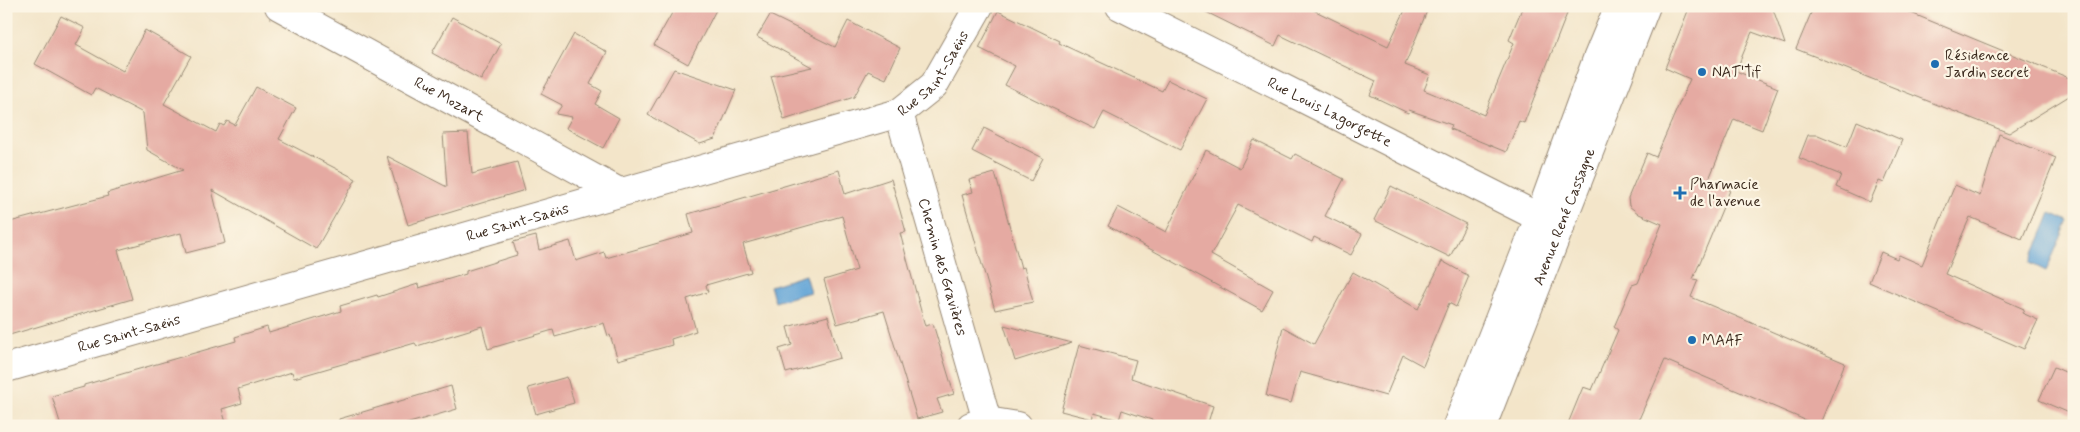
<svg xmlns="http://www.w3.org/2000/svg" width="2080" height="432" viewBox="0 0 2080 432" font-family="Mynerve,sans-serif">
  <style>
    .water { fill: #64a5d7; stroke: #50687a }
    .building { fill: #e5aaa2 }
    .lines { fill: none; stroke-linecap: round; stroke-linejoin: round }
    .street-casing { stroke: #978874; stroke-width: 30 }
    .secondary-casing { stroke: #978874; stroke-width: 30 }
    .street { stroke: #fff; stroke-width: 28 }
    .secondary { stroke: #fff; stroke-width: 28 }
    .poi-dot { fill: #1f6fb2; stroke: #fcf5e5; stroke-width: 2 }
    .labels { text-anchor: middle; stroke-width: 4.5; stroke-linejoin: round; paint-order: stroke }
    .poi-label { font-size: 15px; fill: #3b2a1e; stroke: #fcf5e5; text-anchor: start }
    .street-label { font-size: 15px; fill: #3b2a1e; stroke: #fcf5e5 }
  </style>
  <rect width="100%" height="100%" fill="#fcf5e5"/>
  <filter id="ink" filterUnits="userSpaceOnUse"><feTurbulence type="fractalNoise" baseFrequency=".02" numOctaves="2"/><feDisplacementMap in="SourceGraphic" scale="10" xChannelSelector="R" yChannelSelector="G"/><feConvolveMatrix kernelMatrix="1 2 1 2 8 2 1 2 1" color-interpolation-filters="sRGB"/></filter>
  <filter id="wash" filterUnits="userSpaceOnUse"><feTurbulence type="fractalNoise" baseFrequency=".0096" numOctaves="4" result="noise"/><feDisplacementMap in="SourceGraphic" scale="20" xChannelSelector="R" yChannelSelector="G"/><feGaussianBlur stdDeviation="1.12" result="paint"/><feColorMatrix in="noise" values="0 0 0 0 0 0 0 0 0 0 0 0 0 0 0 0 0 1.4 0 .05"/><feComposite in="paint" operator="in"/></filter>
  <g filter="url(#wash)">
    <rect width="100%" height="100%" fill="#f3e5c9"/>
    <path class="water" d="M 2051,213 L 2068,221 L 2046,271 L 2030,263 Z
      M 805,275 L 810,292 L 775,302 L 770,286 Z"/>
    <g id="blocks">
      <path class="building" d="M 676,6 L 718,6 L 688,64 L 654,45 Z
        M 1194,6 L 1305,6 L 1388,46 L 1407,6 L 1429,6 L 1405,65 L 1430,75 L 1424,90 L 1484,115 L 1514,43 L 1509,40 L 1523,6 L 1570,6 L 1524,123 L 1519,121 L 1506,152 L 1450,129 L 1452,125 L 1409,110 L 1408,113 L 1370,95 L 1376,81 L 1280,35 L 1275,46 Z
        M 1690,6 L 1772,6 L 1785,44 L 1752,32 L 1736,71 L 1778,88 L 1762,130 L 1734,119 L 1709,179 L 1731,188 L 1693,279 L 1698,280 L 1691,297 L 1845,363 L 1819,426 L 1665,360 L 1636,426 L 1567,426 L 1583,387 L 1592,390 L 1618,330 L 1614,327 L 1632,285 L 1638,283 L 1662,224 L 1639,214 L 1629,206 L 1628,198 L 1647,153 L 1656,157 L 1690,79 L 1665,68 Z
        M 1814,6 L 1894,6 L 2074,80 L 2074,93 L 2009,133 L 1796,49 Z
        M 998,11 L 1060,41 L 1059,43 L 1162,91 L 1168,80 L 1207,99 L 1180,150 L 1104,112 L 1095,129 L 1005,85 L 1015,66 L 979,48 Z
        M 770,15 L 835,47 L 848,21 L 900,48 L 886,79 L 868,71 L 854,97 L 784,120 L 771,76 L 812,67 L 757,37 Z
        M 61,16 L 85,28 L 76,45 L 123,71 L 145,30 L 191,56 L 164,104 L 216,132 L 220,124 L 224,126 L 227,121 L 235,125 L 256,87 L 296,108 L 279,139 L 356,179 L 316,249 L 212,190 L 225,243 L 186,253 L 181,233 L 118,250 L 132,299 L 6,336 L 6,223 L 108,196 L 107,193 L 183,170 L 147,150 L 143,113 L 95,88 L 91,95 L 35,64 Z
        M 452,17 L 501,44 L 481,80 L 432,53 Z
        M 574,34 L 607,52 L 590,84 L 602,91 L 595,104 L 619,118 L 603,148 L 566,128 L 572,117 L 556,114 L 562,105 L 541,94 Z
        M 674,69 L 736,90 L 715,139 L 700,144 L 648,115 Z
        M 1857,121 L 1902,140 L 1884,183 L 1879,181 L 1870,202 L 1836,187 L 1841,175 L 1799,158 L 1808,135 L 1818,135 L 1847,147 Z
        M 984,128 L 1043,158 L 1031,181 L 972,151 Z
        M 468,133 L 472,174 L 517,162 L 525,190 L 408,225 L 387,156 L 447,187 L 443,134 Z
        M 1999,134 L 2056,158 L 2022,239 L 1970,217 L 1945,274 L 2024,309 L 2022,313 L 2038,320 L 2024,349 L 1869,282 L 1881,252 L 1897,259 L 1899,255 L 1922,265 L 1955,185 L 1980,196 Z
        M 1254,140 L 1292,159 L 1295,154 L 1344,179 L 1325,216 L 1362,234 L 1351,255 L 1314,237 L 1312,242 L 1238,205 L 1211,255 L 1273,290 L 1262,310 L 1108,226 L 1118,207 L 1166,232 L 1206,150 L 1240,168 Z
        M 839,170 L 845,194 L 891,179 L 906,232 L 900,233 L 925,326 L 933,324 L 954,394 L 937,399 L 942,412 L 917,419 L 884,311 L 837,324 L 824,280 L 857,270 L 842,216 L 743,244 L 751,272 L 706,285 L 708,292 L 687,299 L 696,331 L 671,339 L 672,345 L 618,360 L 610,335 L 608,336 L 604,323 L 555,337 L 553,330 L 488,349 L 482,326 L 417,346 L 415,343 L 294,378 L 292,372 L 238,389 L 242,403 L 222,409 L 227,426 L 61,426 L 52,396 L 84,387 L 84,385 L 236,341 L 235,337 L 267,327 L 269,333 L 341,311 L 340,306 L 377,295 L 378,297 L 418,284 L 419,288 L 466,274 L 466,271 L 517,255 L 513,242 L 536,236 L 539,250 L 570,241 L 576,261 L 604,252 L 606,258 L 693,233 L 688,214 Z
        M 995,173 L 1021,268 L 1024,267 L 1033,302 L 995,310 L 962,195 L 973,192 L 969,180 Z
        M 1391,186 L 1466,224 L 1450,257 L 1374,220 Z
        M 1442,261 L 1469,276 L 1456,307 L 1449,303 L 1423,366 L 1403,355 L 1386,396 L 1300,372 L 1291,403 L 1266,396 L 1283,327 L 1314,344 L 1353,272 L 1418,309 Z
        M 828,316 L 840,358 L 786,373 L 779,349 L 792,345 L 787,327 Z
        M 1004,325 L 1072,343 L 1015,361 Z
        M 1079,345 L 1136,360 L 1131,378 L 1213,406 L 1207,426 L 1170,426 L 1122,410 L 1119,420 L 1094,413 L 1092,419 L 1061,411 Z
        M 2054,367 L 2074,376 L 2074,415 L 2039,400 Z
        M 567,377 L 574,403 L 536,414 L 528,388 Z
        M 451,386 L 457,409 L 399,426 L 339,426 L 339,419 Z"/>
    </g>
  </g>
  <g filter="url(#ink)">
    <use href="#blocks" fill-opacity="0" stroke="#978874" stroke-width="1"/>
    <g class="lines">
      <defs>
        <g id="street">
          <path id="s1" d="M 279,6 L 619,192"/>
          <path id="s2" d="M 1120,6 L 1560,228"/>
          <path id="s3" d="M 899,113 L 987,421"/>
          <path id="s4" d="M 6,368 L 899,113 L 934,85 L 979,6"/>
          <path d="M 971,426 L 987,421 L 1018,426"/>
        </g>
        <g id="secondary">
          <path d="M 1457,426 L 1539,218 L 1597,59 L 1619,6"/>
          <path id="s5" d="M 1482,426 L 1646,6"/>
        </g>
      </defs>
      <use href="#street" class="street-casing"/>
      <use href="#secondary" class="secondary-casing"/>
      <use href="#street" class="street"/>
      <use href="#secondary" class="secondary"/>
    </g>
  </g>
  <g class="poi-dot">
    <circle cx="1935" cy="64" r="5"/>
    <circle cx="1702" cy="72" r="5"/>
    <path d="M1677.5 185.5h5v5h5v5h-5v5h-5v-5h-5v-5h5z"/>
    <circle cx="1692" cy="340" r="5"/>
  </g>
  <g class="labels">
    <g class="poi-label">
      <text x="1945" y="60">Résidence<tspan x="1945" dy="17">Jardin secret</tspan></text>
      <text x="1712" y="77">NAT'Tif</text>
      <text x="1690" y="189">Pharmacie<tspan x="1690" dy="17">de l'avenue</tspan></text>
      <text x="1702" y="345">MAAF</text>
    </g>
    <g class="street-label">
      <text dy="5" stroke="none"><textPath href="#s4" startOffset="982">Rue Saint-Saëns</textPath></text>
      <text dy="5" stroke="none"><textPath href="#s1" startOffset="194">Rue Mozart</textPath></text>
      <text dy="5" stroke="none"><textPath href="#s2" startOffset="235">Rue Louis Lagorgette</textPath></text>
      <text dy="5" stroke="none"><textPath href="#s5" startOffset="225">Avenue René Cassagne</textPath></text>
      <text dy="5" stroke="none"><textPath href="#s4" startOffset="532">Rue Saint-Saëns</textPath></text>
      <text dy="5" stroke="none"><textPath href="#s3" startOffset="160">Chemin des Gravières</textPath></text>
      <text dy="5" stroke="none"><textPath href="#s4" startOffset="128">Rue Saint-Saëns</textPath></text>
    </g>
  </g>
  <rect width="2080" height="432" fill="none" stroke="#fcf5e5" stroke-width="25"/>
</svg>
